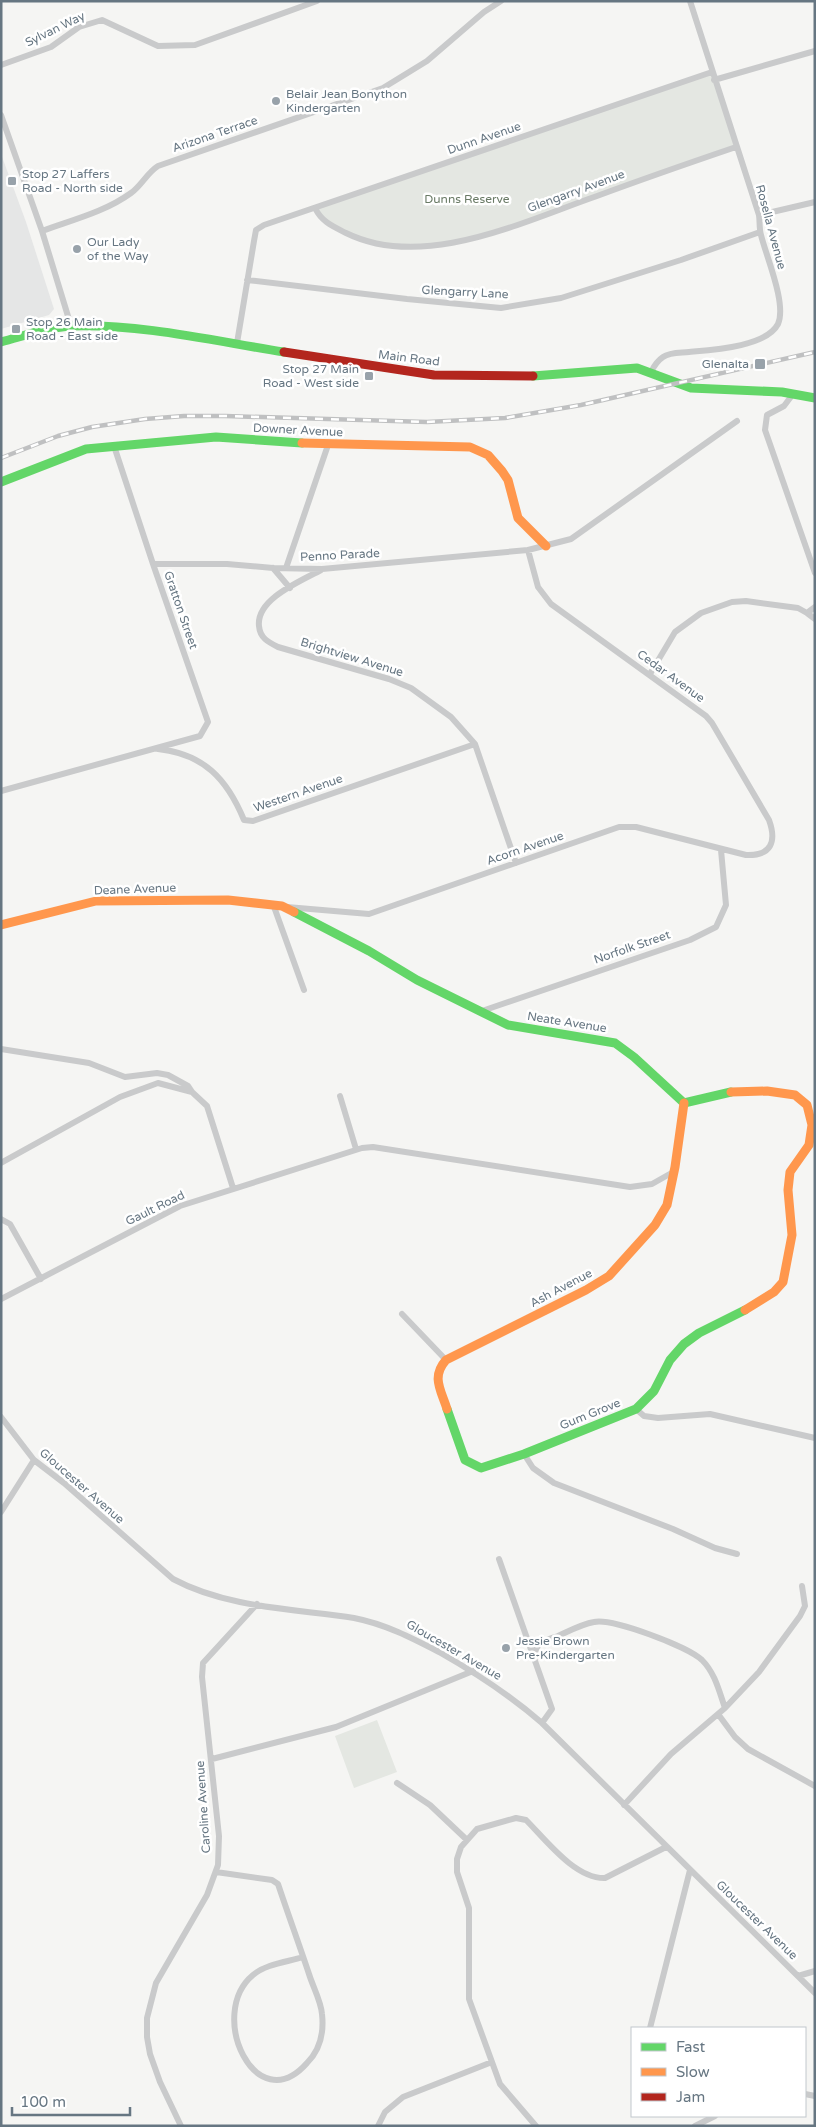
<svg xmlns="http://www.w3.org/2000/svg" width="816" height="2127" viewBox="0 0 816 2127" font-family="'Varela Round',sans-serif">
  <style>
    .built { fill: #e5e6e6 }
    .green { fill: #e4e7e2 }
    .lines { fill: none; stroke-linecap: round; stroke-linejoin: round }
    .street { stroke: #c9cacb; stroke-width: 6 }
    .fast { stroke: #63d668; stroke-width: 9 }
    .slow { stroke: #ff974d; stroke-width: 9 }
    .jam { stroke: #b3261e; stroke-width: 9 }
    .rail-casing { stroke: #bfc0c1; stroke-width: 4.5 }
    .rail { stroke: #fff; stroke-width: 2.5; stroke-dasharray: 8; stroke-linecap: butt }
    .poi-dot { fill: #98a2aa; stroke: #fff; stroke-width: 2 }
    .labels { text-anchor: middle; stroke-width: 5; stroke-linejoin: round; paint-order: stroke }
    .street-label { font-size: 12px; fill: #667682; stroke: #fff }
    .poi-label { font-size: 12px; fill: #667682; stroke: #fff; text-anchor: start }
    .park-label { font-size: 12px; fill: #697a65; stroke: #fff }
  </style>
  <rect width="100%" height="100%" fill="#f5f5f3"/>
  <path class="built" d="M 1,154 L 26,222 L 54,309 L 49,315 L 1,329 Z"/>
  <path class="green" d="M 712,72 L 736,147 L 475,239 L 408,248 L 382,246 L 330,225 L 315,208 Z
    M 377,1720 L 397,1772 L 354,1788 L 335,1736 Z"/>
  <g class="lines">
    <path class="street" d="M 1,65 L 51,47 L 79,27 L 102,20 L 158,46 L 195,45 L 317,1
      M 714,80 L 815,51
      M 1,115 L 42,231 L 71,326
      M 315,208 C 322,222 332,226 346,233 C 423,271 522,222 597,196 C 643,179 689,163 736,147
      M 759,215 L 815,202
      M 42,231 C 72,220 105,212 131,193 C 141,186 147,173 158,166 L 383,88 L 427,61 L 484,12 L 501,1
      M 247,280 L 407,299 L 501,308 L 561,298 L 681,260 L 760,232
      M 237,343 L 254,241 L 256,230 L 264,225 L 712,72
      M 651,372 C 654,366 657,361 663,357 C 670,352 681,353 689,352 C 712,350 766,347 778,324 C 787,304 766,256 761,235 C 759,228 760,222 759,215 L 690,1
      M 793,394 L 784,406 L 767,415 L 765,430 L 815,573
      M 153,564 L 227,564 L 273,568 L 322,569 L 528,550 L 571,539 L 737,421
      M 273,568 L 290,588
      M 286,568 L 328,445
      M 321,570 C 301,581 256,599 259,626 C 260,638 268,642 278,647 L 389,679 L 411,688 L 451,717 L 475,744 L 516,863
      M 807,613 L 815,619
      M 650,674 L 675,632 L 701,613 L 732,602 L 746,601 L 798,608 L 807,613 L 815,607
      M 158,749 C 204,754 227,779 244,820 L 253,821 L 475,744
      M 1,791 L 200,736 L 208,722 L 153,564 L 114,446
      M 273,904 L 304,990
      M 287,907 L 369,914 L 619,827 L 636,827 L 746,855 C 771,856 777,842 769,820 L 712,723 L 706,716 L 551,604 L 538,587 L 528,550
      M 479,1012 L 690,940 L 716,927 L 726,905 L 721,850
      M 1,1049 L 89,1063 L 125,1077 L 157,1073 L 168,1075 L 188,1086 L 192,1092
      M 340,1096 L 356,1149
      M 1,1163 L 120,1097 L 158,1083 L 192,1092 L 207,1106 L 233,1188
      M 1,1219 L 10,1224 L 41,1279
      M 1,1299 L 180,1206 L 362,1148 L 373,1147 L 630,1187 L 652,1184 L 675,1171
      M 402,1314 L 446,1360
      M 636,1409 L 644,1416 L 658,1418 L 710,1414 L 815,1438
      M 1,1417 L 34,1460 L 64,1483 L 173,1579 C 227,1608 295,1609 354,1618 C 385,1624 412,1638 439,1652 C 476,1673 510,1695 542,1723 L 815,1993
      M 524,1454 L 533,1468 L 554,1483 L 673,1529 L 715,1548 L 737,1554
      M 1,1512 L 34,1460
      M 499,1559 L 552,1709 L 542,1723
      M 535,1656 C 535,1642 546,1640 558,1636 C 569,1631 582,1624 594,1622 C 612,1618 687,1646 702,1660 C 715,1673 719,1691 725,1708
      M 718,1714 L 735,1737 L 748,1749 L 815,1786
      M 212,1759 L 336,1727 L 473,1671
      M 397,1783 L 430,1805 L 467,1840
      M 624,1805 L 671,1754 L 725,1708 L 759,1672 L 800,1616 L 805,1606 L 802,1586
      M 216,1872 L 272,1880 L 278,1884 C 288,1914 299,1944 309,1974 C 313,1987 321,2001 322,2014 C 324,2032 320,2050 307,2063 C 256,2121 206,2014 253,1975 C 266,1964 287,1962 303,1957
      M 798,1976 L 815,1971
      M 650,2028 L 690,1870
      M 805,2094 L 815,2096
      M 181,2126 L 160,2082 L 150,2054 L 147,2037 L 147,2018 L 156,1983 L 207,1895 L 218,1865 L 219,1836 L 202,1677 L 203,1663 L 257,1604
      M 378,2126 L 385,2112 L 403,2097 L 492,2062
      M 536,2126 L 500,2084 L 469,1999 L 469,1908 L 457,1872 L 457,1859 L 461,1847 L 477,1829 L 516,1818 L 526,1820 C 546,1840 575,1879 605,1878 L 666,1847
      M 695,2126 L 715,2116"/>
    <path class="fast" d="M 1,342 C 24,336 48,327 72,326 C 143,324 214,341 284,352
      M 533,376 L 637,368 L 691,388 L 782,392 L 815,398
      M 1,482 L 86,449 L 216,437 L 302,443
      M 294,912 L 369,951 L 417,980 L 508,1025 L 615,1043 L 634,1057 L 684,1103 L 731,1092
      M 447,1409 L 465,1460 L 481,1468 L 524,1454 L 636,1409 L 654,1391 L 670,1360 L 684,1344 L 699,1333 L 745,1310"/>
    <path class="slow" d="M 302,443 L 470,447 L 488,455 L 502,471 L 508,480 L 518,518 L 546,546
      M 1,925 L 96,901 L 228,900 L 282,906 L 294,912
      M 731,1092 L 767,1091 L 795,1095 L 807,1105 L 812,1125 L 809,1145 L 790,1172 L 788,1190 L 792,1235 L 783,1282 L 774,1292 L 745,1310
      M 447,1409 C 441,1390 431,1377 446,1360 L 586,1290 L 609,1276 L 655,1225 L 667,1205 L 675,1167 L 684,1103"/>
    <path class="jam" d="M 284,352 L 434,375 L 533,376"/>
    <defs>
      <path id="rail" d="M 1,458 L 58,436 L 92,427 L 145,419 L 184,416 L 225,416 L 427,422 L 505,418 L 581,405 L 815,352"/>
    </defs>
    <use href="#rail" class="rail-casing"/>
    <use href="#rail" class="rail"/>
  </g>
  <g class="poi-dot">
    <circle cx="276" cy="101" r="5"/>
    <rect x="7" y="176" width="10" height="10" rx="2.5"/>
    <circle cx="77" cy="249" r="5"/>
    <rect x="11" y="324" width="10" height="10" rx="2.5"/>
    <rect x="754" y="358" width="12" height="12" rx="2.5"/>
    <rect x="364" y="371" width="10" height="10" rx="2.5"/>
    <circle cx="506" cy="1648" r="5"/>
  </g>
  <g class="labels">
    <g class="street-label">
      <text transform="translate(55 29) rotate(-26)" y="4">Sylvan Way</text>
      <text transform="translate(215 134) rotate(-19)" y="4">Arizona Terrace</text>
      <text transform="translate(484 138) rotate(-19)" y="4">Dunn Avenue</text>
      <text transform="translate(576 191) rotate(-20)" y="4">Glengarry Avenue</text>
      <text transform="translate(771 227) rotate(75)" y="4">Rosella Avenue</text>
      <text transform="translate(465 292) rotate(3)" y="4">Glengarry Lane</text>
      <text transform="translate(409 358) rotate(7)" y="4">Main Road</text>
      <text transform="translate(298 430) rotate(3)" y="4">Downer Avenue</text>
      <text transform="translate(340 555) rotate(-3)" y="4">Penno Parade</text>
      <text transform="translate(181 610) rotate(71)" y="4">Gratton Street</text>
      <text transform="translate(352 657) rotate(17)" y="4">Brightview Avenue</text>
      <text transform="translate(671 676) rotate(36)" y="4">Cedar Avenue</text>
      <text transform="translate(298 793) rotate(-19)" y="4">Western Avenue</text>
      <text transform="translate(525 848) rotate(-19)" y="4">Acorn Avenue</text>
      <text transform="translate(135 889) rotate(-2)" y="4">Deane Avenue</text>
      <text transform="translate(632 947) rotate(-19)" y="4">Norfolk Street</text>
      <text transform="translate(567 1022) rotate(9)" y="4">Neate Avenue</text>
      <text transform="translate(155 1208) rotate(-26)" y="4">Gault Road</text>
      <text transform="translate(561 1288) rotate(-28)" y="4">Ash Avenue</text>
      <text transform="translate(590 1414) rotate(-22)" y="4">Gum Grove</text>
      <text transform="translate(82 1486) rotate(41)" y="4">Gloucester Avenue</text>
      <text transform="translate(454 1650) rotate(30)" y="4">Gloucester Avenue</text>
      <text transform="translate(203 1807) rotate(-94)" y="4">Caroline Avenue</text>
      <text transform="translate(757 1920) rotate(44)" y="4">Gloucester Avenue</text>
    </g>
    <g class="poi-label">
      <text x="286" y="98">Belair Jean Bonython<tspan x="286" dy="14">Kindergarten</tspan></text>
      <text x="22" y="178">Stop 27 Laffers<tspan x="22" dy="14">Road - North side</tspan></text>
      <text x="87" y="246">Our Lady<tspan x="87" dy="14">of the Way</tspan></text>
      <text x="26" y="326">Stop 26 Main<tspan x="26" dy="14">Road - East side</tspan></text>
      <text x="749" y="368" text-anchor="end">Glenalta</text>
      <text x="359" y="373" text-anchor="end">Stop 27 Main<tspan x="359" dy="14">Road - West side</tspan></text>
      <text x="516" y="1645">Jessie Brown<tspan x="516" dy="14">Pre-Kindergarten</tspan></text>
    </g>
    <g class="park-label">
      <text x="467" y="203">Dunns Reserve</text>
    </g>
  </g>
  <rect width="816" height="2127" fill="none" stroke="#667682" stroke-width="5"/>
  <rect x="631" y="2027" width="175" height="90" fill="#ffffff" stroke="#c2c8cd"/>
  <rect x="641" y="2043" width="25" height="8" fill="#63d668" stroke="#c2c8cd"/>
  <text x="676" y="2052" font-size="15" fill="#667682">Fast</text>
  <rect x="641" y="2068" width="25" height="8" fill="#ff974d" stroke="#c2c8cd"/>
  <text x="676" y="2077" font-size="15" fill="#667682">Slow</text>
  <rect x="641" y="2093" width="25" height="8" fill="#b3261e" stroke="#c2c8cd"/>
  <text x="676" y="2102" font-size="15" fill="#667682">Jam</text>
  <path d="M12 2107v8h118v-8" fill="none" stroke="#667682" stroke-width="2.5"/>
  <text x="20" y="2107" font-size="15" fill="#667682" stroke="#ffffff" stroke-width="4" paint-order="stroke">100 m</text>
</svg>
